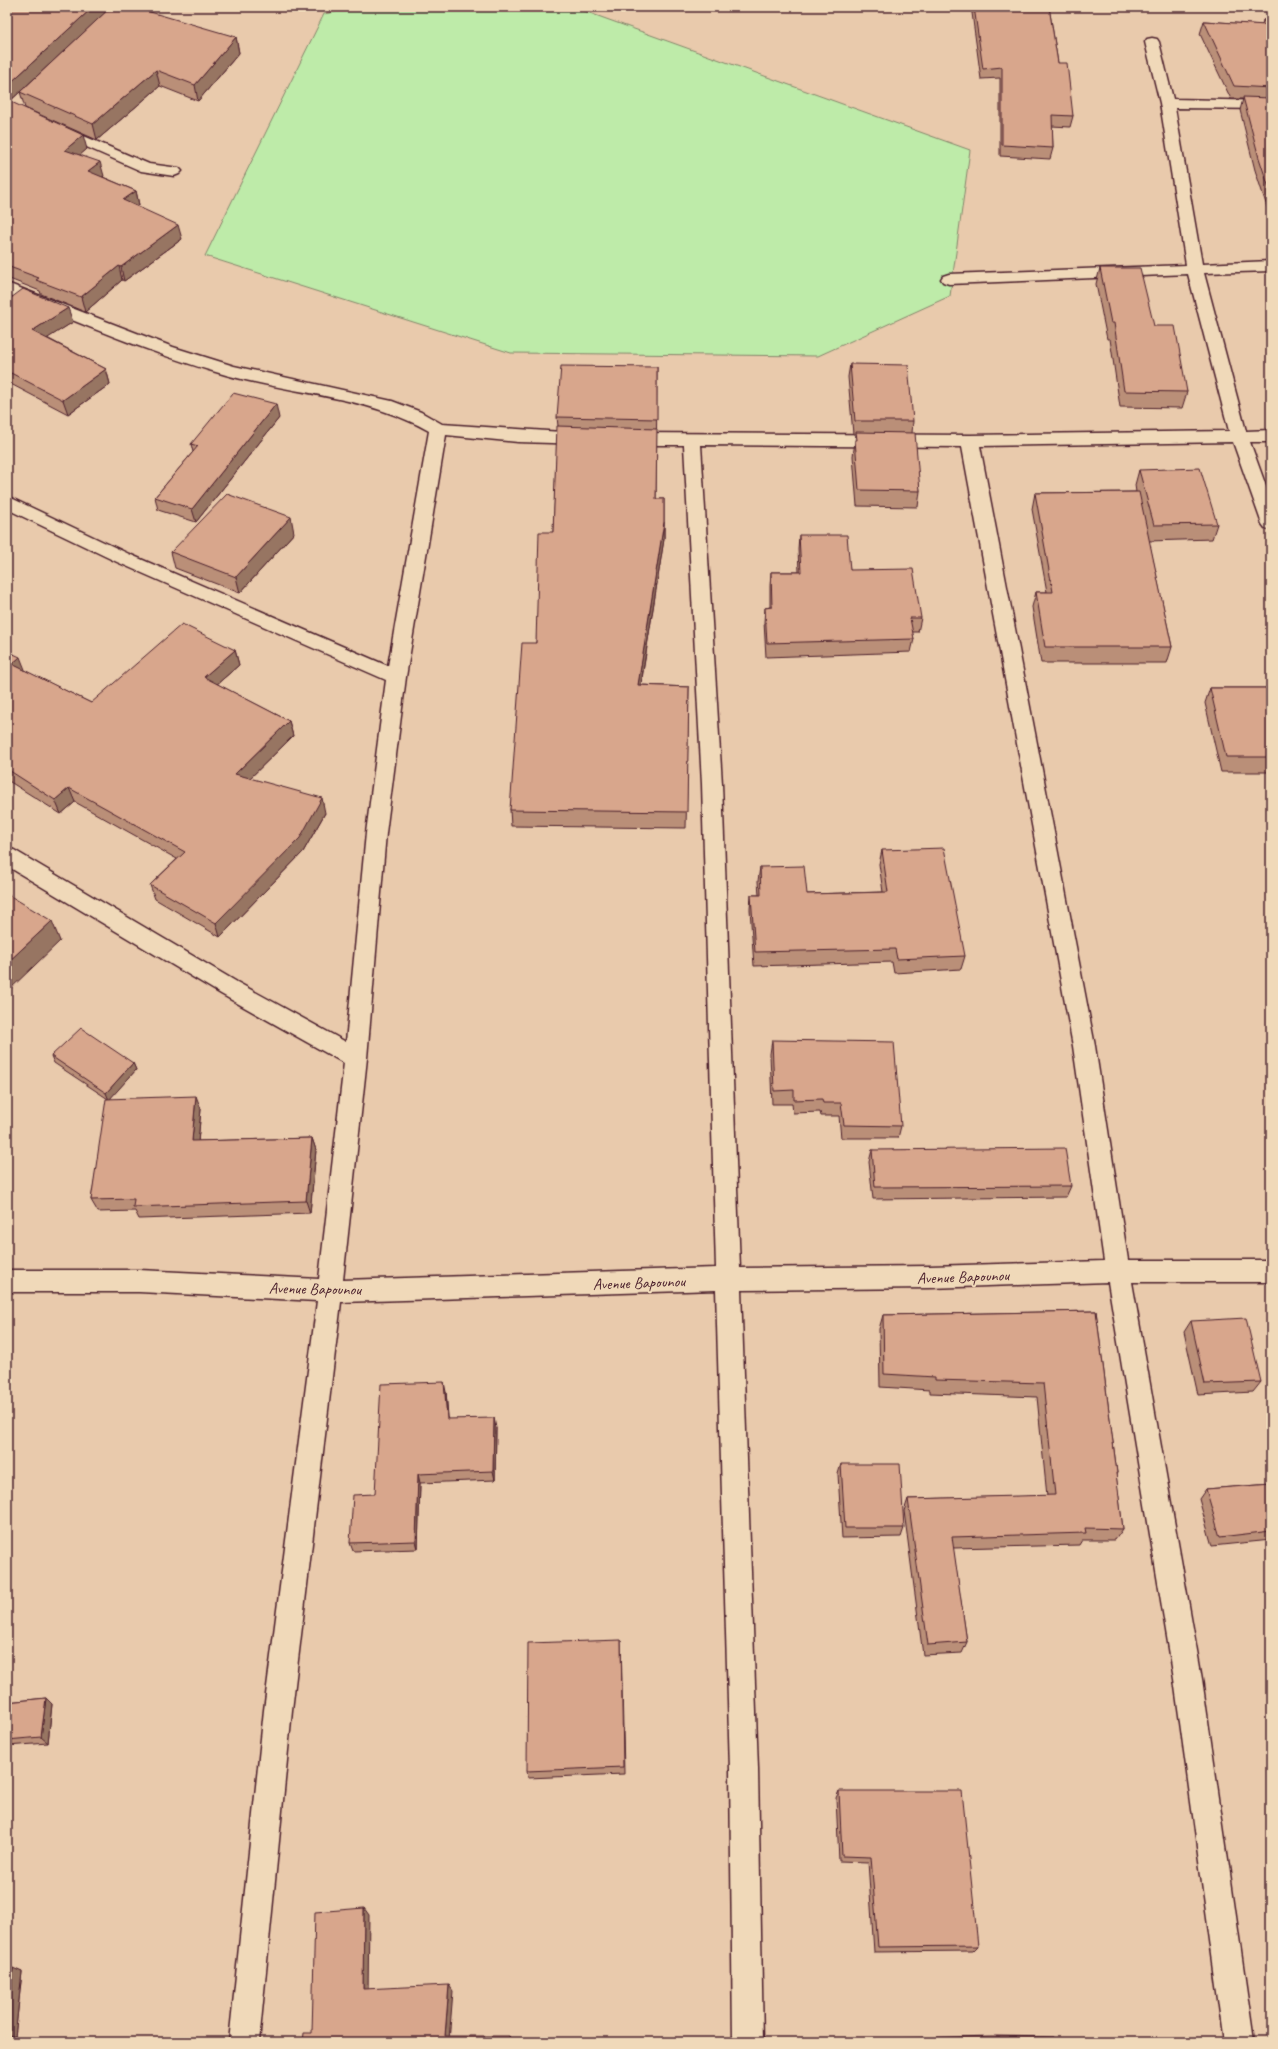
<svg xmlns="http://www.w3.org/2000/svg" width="1278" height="2049" viewBox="0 0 1278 2049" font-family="Caveat,sans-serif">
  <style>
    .green { fill: #beeba9; stroke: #84856a }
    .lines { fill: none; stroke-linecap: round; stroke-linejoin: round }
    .street-casing { stroke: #4a1f2b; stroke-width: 3 }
    .street { fill: #f0d9b9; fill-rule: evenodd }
    .wall { fill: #ba8f78; stroke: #4a1f2b }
    .shaded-wall { fill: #977462; stroke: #4a1f2b }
    .building { fill: #d8a68c; stroke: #4a1f2b }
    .labels { text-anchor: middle; stroke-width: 4; stroke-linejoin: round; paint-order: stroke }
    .street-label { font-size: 16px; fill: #4a1f2b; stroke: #f0d9b9 }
  </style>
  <rect width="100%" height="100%" fill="#e9caac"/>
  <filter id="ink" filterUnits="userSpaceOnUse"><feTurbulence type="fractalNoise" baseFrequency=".025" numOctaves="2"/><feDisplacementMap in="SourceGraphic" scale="8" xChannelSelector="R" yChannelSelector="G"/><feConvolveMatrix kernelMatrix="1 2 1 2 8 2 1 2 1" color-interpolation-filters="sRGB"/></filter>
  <g filter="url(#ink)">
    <path class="green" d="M 360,7 L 573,7 L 970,150 L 950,296 L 818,356 L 511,353 L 205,256 L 324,14 Z"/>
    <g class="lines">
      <defs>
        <path id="street" d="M 1152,38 L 1157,39 L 1159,42 L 1173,99 L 1271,101 L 1271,109 L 1175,108 L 1202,264 L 1271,261 L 1271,271 L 1204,273 L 1246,431 L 1271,430 L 1271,442 L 1250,442 L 1271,500 L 1271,530 L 1265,528 L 1262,524 L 1233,442 L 980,446 L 1095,1046 L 1128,1260 L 1271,1260 L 1271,1282 L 1132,1282 L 1202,1679 L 1254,2042 L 1224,2042 L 1174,1679 L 1108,1282 L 930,1288 L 741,1290 L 758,1769 L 763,2042 L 733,2042 L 730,1769 L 716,1290 L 341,1302 L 292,1710 L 259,2042 L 229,2042 L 264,1710 L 317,1301 L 139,1292 L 7,1292 L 7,1270 L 139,1270 L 319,1279 L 344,1063 L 221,994 L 7,866 L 7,848 L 14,850 L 237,982 L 346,1042 L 366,833 L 386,680 L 117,562 L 7,509 L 7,496 L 129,554 L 388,666 L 429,431 C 367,396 293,394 226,375 C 151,354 79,322 7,294 L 7,283 L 173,347 L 234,366 L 392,401 L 421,412 L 442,424 L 591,434 L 594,438 L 591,442 L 585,444 L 518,442 L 446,435 L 406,677 L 386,833 L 367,1058 L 343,1280 L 716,1268 L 702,784 L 684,445 L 628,445 L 622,443 L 619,439 L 622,435 L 628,433 L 970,435 L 1229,431 L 1188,274 L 949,284 L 943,282 L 941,279 L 943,276 L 949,274 L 1186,265 L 1160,103 L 1145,42 L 1147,39 ZM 701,445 L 962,447 L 1073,1046 L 1104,1261 L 930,1266 L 740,1268 L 722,784 Z
          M 7,103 L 149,164 L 179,168 L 182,171 L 179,174 L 174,176 L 141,171 L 7,112 Z"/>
      </defs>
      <use href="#street" class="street-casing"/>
      <use href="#street" class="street"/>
    </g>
    <path class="wall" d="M 7,7 L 105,13 L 236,37 L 239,53 L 198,101 L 160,86 L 97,140 L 25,108 L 20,92 L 53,62 L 9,102 L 87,149 L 79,155 L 104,176 L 103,177 L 136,191 L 139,205 L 137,207 L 182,239 L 124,281 L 122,280 L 85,312 L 41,294 L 40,291 L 7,278 Z
      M 973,7 L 1049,7 L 1058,63 L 1073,116 L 1070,127 L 1052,126 L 1053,148 L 1050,159 L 1000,156 L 1000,78 L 981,79 L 972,13 Z
      M 1263,20 L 1271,20 L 1271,219 L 1255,170 L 1240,110 L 1243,99 L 1231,99 L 1200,34 L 1204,21 L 1262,25 Z
      M 1100,268 L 1154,326 L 1187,392 L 1182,408 L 1120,407 L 1110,339 L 1107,339 L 1096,284 Z
      M 7,301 L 73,322 L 47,338 L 106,369 L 110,384 L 68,414 L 7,382 Z
      M 850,364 L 913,421 L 912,433 L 920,491 L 918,507 L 857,506 L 853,456 L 856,434 L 853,434 L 848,377 Z
      M 657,367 L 656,499 L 664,499 L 664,539 L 641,685 L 689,687 L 686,828 L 511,826 L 510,810 L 553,532 L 558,426 L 557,417 Z
      M 279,418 L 196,522 L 158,510 L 155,497 L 193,452 L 191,444 Z
      M 1139,470 L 1217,524 L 1212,539 L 1149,541 L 1172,647 L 1167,663 L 1041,663 L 1032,607 L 1036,592 L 1047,592 L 1032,509 L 1035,493 L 1136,492 L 1135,485 Z
      M 294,533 L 240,593 L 175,568 L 171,552 Z
      M 799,535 L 921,618 L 918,632 L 912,632 L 914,639 L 911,652 L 766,657 L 764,622 L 765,608 L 770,607 L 770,586 L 771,572 L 799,572 L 798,549 Z
      M 235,650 L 239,665 L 217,684 L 289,721 L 293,736 L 250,778 L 325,813 L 303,852 L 220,937 L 155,899 L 150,885 L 177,859 L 75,802 L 61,814 L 7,780 L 7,651 L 25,671 L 91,703 Z
      M 1210,688 L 1271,688 L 1271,772 L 1221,772 L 1205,703 Z
      M 882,850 L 965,956 L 961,969 L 894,973 L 892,962 L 754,966 L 750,909 L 751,895 L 759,895 L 758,881 L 760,867 L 807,894 L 883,892 L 879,864 Z
      M 772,1040 L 901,1126 L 898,1138 L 841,1138 L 839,1116 L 821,1116 L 820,1112 L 793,1113 L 792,1104 L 772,1104 L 770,1054 Z
      M 51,1056 L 133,1063 L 136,1070 L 109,1099 L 201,1109 L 198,1141 L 312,1138 L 316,1150 L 310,1213 L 139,1219 L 135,1211 L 98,1212 L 91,1200 L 108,1099 L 54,1063 Z
      M 872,1150 L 1071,1186 L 1066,1197 L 873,1199 L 869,1162 Z
      M 1096,1311 L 1117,1473 L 1116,1475 L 1123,1529 L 1115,1540 L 1082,1540 L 1079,1545 L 953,1548 L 967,1642 L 962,1653 L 923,1655 L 904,1511 L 908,1499 L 1047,1496 L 1037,1397 L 930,1393 L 930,1390 L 880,1387 L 879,1329 L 883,1315 Z
      M 1191,1321 L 1261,1382 L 1253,1392 L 1198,1395 L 1184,1332 Z
      M 446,1392 L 448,1419 L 496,1428 L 495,1480 L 420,1483 L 418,1549 L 353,1551 L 350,1543 Z
      M 841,1464 L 904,1528 L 901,1537 L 842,1538 L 838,1474 Z
      M 1271,1484 L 1271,1540 L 1212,1546 L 1199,1499 L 1206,1489 Z
      M 621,1640 L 624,1774 L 528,1778 L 527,1771 Z
      M 46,1698 L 52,1704 L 48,1743 L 7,1746 L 7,1702 Z
      M 839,1791 L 978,1946 L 973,1951 L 874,1952 L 868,1862 L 839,1861 L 836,1798 Z
      M 7,1968 L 22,1972 L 15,2037 L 7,2037 Z"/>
    <path class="shaded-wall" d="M 93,7 L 104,7 L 105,13 L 9,102 L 7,102 L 7,86 Z
      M 236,37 L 239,53 L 198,101 L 195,85 Z
      M 156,70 L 160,86 L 97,140 L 93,124 Z
      M 83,135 L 87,149 L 69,165 L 65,150 Z
      M 100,162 L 104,176 L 92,185 L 88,171 Z
      M 136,191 L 139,205 L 126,215 L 123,200 Z
      M 178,225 L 182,239 L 124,281 L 121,267 Z
      M 119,266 L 122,280 L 85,312 L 81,297 Z
      M 68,308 L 73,322 L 37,345 L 32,331 Z
      M 106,369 L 110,384 L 68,414 L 63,400 Z
      M 276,404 L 279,418 L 196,522 L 192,509 Z
      M 291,517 L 294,533 L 240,593 L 236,577 Z
      M 664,522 L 664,539 L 638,702 L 638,685 Z
      M 235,650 L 239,665 L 208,692 L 204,677 Z
      M 20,657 L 26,672 L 12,664 Z
      M 289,721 L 293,736 L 239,789 L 235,774 Z
      M 69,788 L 75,802 L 61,814 L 55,800 Z
      M 322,798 L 325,813 L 303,852 L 220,937 L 216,923 Z
      M 52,921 L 60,941 L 7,992 L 7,963 Z
      M 133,1063 L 136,1070 L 109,1100 L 106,1093 Z
      M 196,1096 L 201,1109 L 197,1154 L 192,1141 Z
      M 312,1138 L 316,1150 L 310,1213 L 306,1201 Z
      M 444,1382 L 446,1392 L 449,1428 L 447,1419 Z
      M 494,1418 L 496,1428 L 495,1480 L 493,1471 Z
      M 418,1474 L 420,1483 L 418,1549 L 416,1541 Z
      M 46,1698 L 52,1704 L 48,1743 L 41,1737 Z
      M 364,1908 L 369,1915 L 368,1995 L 363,1989 Z
      M 13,1968 L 22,1972 L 15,2037 L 7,2034 L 7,2018 Z
      M 449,1985 L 453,1991 L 449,2041 L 445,2036 Z
      M 509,2036 L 512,2041 L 512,2042 L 509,2042 Z"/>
    <path class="building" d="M 7,7 L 93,7 L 7,86 Z
      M 111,7 L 133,7 L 236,37 L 195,85 L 156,70 L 93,124 L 20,92 Z
      M 974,7 L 1049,7 L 1058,63 L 1067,63 L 1073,116 L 1052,115 L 1053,148 L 1002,145 L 1002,67 L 983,69 Z
      M 1263,20 L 1271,20 L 1271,88 L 1234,86 L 1204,21 L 1266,25 Z
      M 1243,97 L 1271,98 L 1271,194 L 1259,158 Z
      M 7,100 L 83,135 L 65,150 L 100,162 L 88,171 L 136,191 L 123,200 L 178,225 L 121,267 L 119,266 L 81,297 L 36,280 L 39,278 L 7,266 Z
      M 1100,268 L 1140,268 L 1154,326 L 1175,326 L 1187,392 L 1124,391 L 1114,323 L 1111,323 Z
      M 23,289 L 68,308 L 32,331 L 106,369 L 63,400 L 7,371 L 7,301 Z
      M 850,364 L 908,365 L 913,421 L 855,421 Z
      M 561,366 L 657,367 L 657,419 L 557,417 Z
      M 233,393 L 276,404 L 192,509 L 155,497 L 198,446 L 191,444 Z
      M 557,426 L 657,429 L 656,499 L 664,499 L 664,522 L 638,685 L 689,687 L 687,812 L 510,810 L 522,643 L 536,643 L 539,532 L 553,532 Z
      M 856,432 L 915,433 L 920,491 L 859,490 L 855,440 L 857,440 Z
      M 1200,468 L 1217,524 L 1154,525 L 1139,470 Z
      M 1139,492 L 1172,647 L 1045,647 L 1036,592 L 1053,592 L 1035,493 Z
      M 227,494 L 291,517 L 236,577 L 171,552 Z
      M 799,535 L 847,535 L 850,570 L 913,569 L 921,618 L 910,618 L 914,639 L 767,643 L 765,608 L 772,607 L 771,572 L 801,572 Z
      M 182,624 L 235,650 L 204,677 L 289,721 L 235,774 L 322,798 L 300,838 L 216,923 L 150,885 L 185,852 L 69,788 L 55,800 L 7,769 L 7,651 L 20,657 L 12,664 L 91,703 Z
      M 1210,688 L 1271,688 L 1271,757 L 1226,757 Z
      M 944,848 L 965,956 L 897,959 L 895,949 L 755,952 L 751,895 L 761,895 L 760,867 L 804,866 L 807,894 L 888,892 L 882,850 Z
      M 7,894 L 52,921 L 7,963 Z
      M 81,1028 L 133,1063 L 106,1093 L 51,1056 Z
      M 772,1040 L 894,1042 L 901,1126 L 844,1125 L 841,1103 L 823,1103 L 822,1099 L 794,1100 L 794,1090 L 774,1091 Z
      M 196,1096 L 192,1141 L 312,1138 L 306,1201 L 133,1207 L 134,1199 L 91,1200 L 106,1099 Z
      M 1065,1148 L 1071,1186 L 875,1187 L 872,1150 Z
      M 1096,1311 L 1117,1473 L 1116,1473 L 1123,1529 L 1085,1528 L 1086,1533 L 952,1537 L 967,1642 L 928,1645 L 908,1499 L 1055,1495 L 1043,1383 L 935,1380 L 935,1377 L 884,1374 L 883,1315 Z
      M 1246,1318 L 1261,1382 L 1205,1384 L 1191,1321 Z
      M 444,1382 L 447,1419 L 494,1418 L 493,1471 L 418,1474 L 416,1541 L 350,1543 L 353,1495 L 375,1494 L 381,1384 Z
      M 841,1464 L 900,1464 L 904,1528 L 845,1528 Z
      M 1271,1484 L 1271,1531 L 1220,1537 L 1206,1489 Z
      M 621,1640 L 623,1767 L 527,1771 L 528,1643 Z
      M 46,1698 L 41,1737 L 7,1740 L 7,1702 Z
      M 839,1791 L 962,1791 L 978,1946 L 878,1947 L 871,1857 L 842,1856 Z
      M 364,1908 L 363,1989 L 449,1985 L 445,2036 L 509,2036 L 509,2042 L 303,2042 L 304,2033 L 312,2033 L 315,1912 Z
      M 7,1968 L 13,1968 L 7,2018 Z
      M 992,2036 L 1053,2037 L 1053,2042 L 813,2042 L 813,2041 Z"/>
  </g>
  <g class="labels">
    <g class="street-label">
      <text transform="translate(963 1276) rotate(-2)" y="6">Avenue Bapounou</text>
      <text transform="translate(639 1282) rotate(-2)" y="6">Avenue Bapounou</text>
      <text transform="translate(315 1288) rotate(1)" y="6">Avenue Bapounou</text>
    </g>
  </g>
  <rect width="1278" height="2049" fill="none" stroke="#f0d9b9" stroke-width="24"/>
  <rect x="12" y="12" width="1254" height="2025" fill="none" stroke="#4a1f2b" stroke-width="1.5" filter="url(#ink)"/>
</svg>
